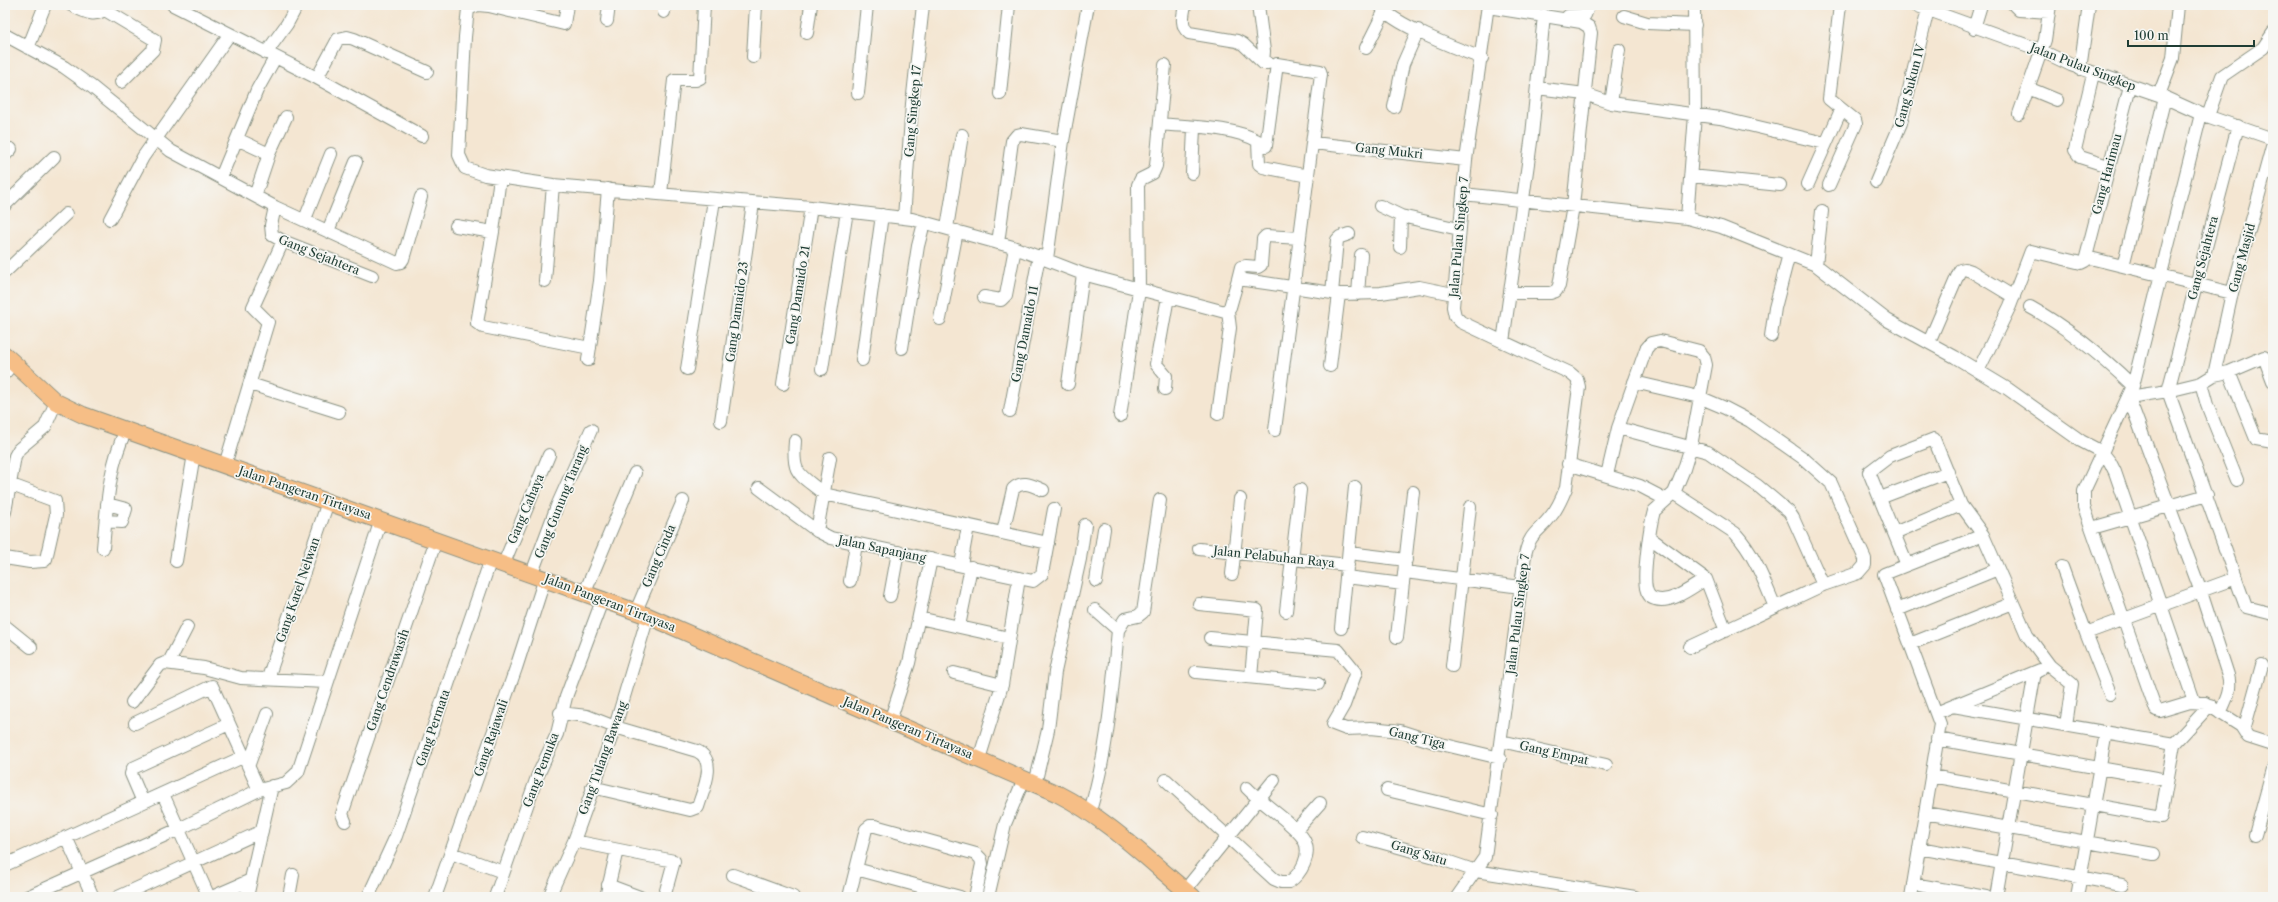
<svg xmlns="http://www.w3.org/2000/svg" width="2278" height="902" viewBox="0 0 2278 902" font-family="'Libre Caslon Text',serif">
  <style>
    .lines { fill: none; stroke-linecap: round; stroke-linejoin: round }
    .minor-casing { stroke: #8a9283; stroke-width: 14 }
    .major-casing { stroke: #8a9283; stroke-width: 18 }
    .minor { stroke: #fff; stroke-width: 12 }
    .major { stroke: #f6be86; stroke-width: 16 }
    .labels { text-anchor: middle; stroke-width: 3.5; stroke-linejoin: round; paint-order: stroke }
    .street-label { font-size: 12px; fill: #1f3d34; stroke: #f6f6f2 }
  </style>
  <rect width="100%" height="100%" fill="#f6f6f2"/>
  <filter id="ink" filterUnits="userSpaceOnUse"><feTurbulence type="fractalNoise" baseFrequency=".025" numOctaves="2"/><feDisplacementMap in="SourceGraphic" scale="8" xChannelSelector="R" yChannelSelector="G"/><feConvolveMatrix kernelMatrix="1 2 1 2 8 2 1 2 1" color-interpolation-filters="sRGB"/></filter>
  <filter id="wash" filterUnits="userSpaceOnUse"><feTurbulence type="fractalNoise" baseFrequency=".012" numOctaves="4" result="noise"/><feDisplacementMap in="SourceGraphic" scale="16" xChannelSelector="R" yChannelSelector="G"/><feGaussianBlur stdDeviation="0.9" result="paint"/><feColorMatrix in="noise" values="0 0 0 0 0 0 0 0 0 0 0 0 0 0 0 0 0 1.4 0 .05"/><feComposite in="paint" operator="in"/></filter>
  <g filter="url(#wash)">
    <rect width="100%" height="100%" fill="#f4e6d2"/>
  </g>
  <g filter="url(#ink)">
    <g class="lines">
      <defs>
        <path id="minor" d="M 71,5 C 86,13 97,19 110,5
          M 173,5 L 317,78 L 422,136
          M 567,5 L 564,24 L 489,6 L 478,5 L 468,9 L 465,37 L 459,155 L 465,168 L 485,175 L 553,185 L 811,207 L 912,219 L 1013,247 L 1083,274 L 1225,312 L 1230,307 L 1238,279 L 1339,294 L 1381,293 L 1419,287 L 1453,294
          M 1185,5 C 1183,15 1180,26 1189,33 L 1237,41 L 1243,44 L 1263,63
          M 1258,5 L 1264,51 L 1263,63 L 1268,63
          M 1380,5 C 1389,23 1460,50 1482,58
          M 1915,5 L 2040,50 L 2071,65 L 2159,95 L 2201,114 L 2273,139
          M 2014,5 L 2019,10 L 2049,12
          M 1488,7 L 1581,22 L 1589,27 L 1591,33 L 1573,206 L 1559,286 L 1556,291 L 1550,293 L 1511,293
          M 105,10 L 155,40 L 153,50 L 121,82
          M 664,12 L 665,5
          M 1568,16 L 1585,15 L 1589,5
          M 1624,16 L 1647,23 L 1695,25
          M 607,21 L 609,5
          M 1974,28 L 1981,5
          M 807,33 L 811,5
          M 5,35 L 64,67 L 92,87 L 171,151 L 275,207 L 397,263 L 401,262 L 403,259 L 421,197
          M 28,48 L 45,5
          M 1366,48 L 1384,12
          M 266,53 L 287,24 L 294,11
          M 753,57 L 756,5
          M 2080,69 L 2089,5
          M 2093,74 L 2075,150 L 2080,157 L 2108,166
          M 317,78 L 338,39 L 347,37 L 354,39 L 427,72
          M 1537,88 L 1585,94 L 1611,103 L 1720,118 L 1825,143
          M 2028,88 L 2057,100
          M 858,93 L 867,5
          M 1000,94 L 1009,5
          M 2159,95 L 2173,58 L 2178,5
          M 1611,103 L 1619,50
          M 1394,107 L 1403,64 L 1418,30
          M 2019,114 L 2045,40 L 2050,5
          M 2201,114 L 2133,386 L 2084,491 L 2084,507 L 2156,710 L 2160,711 L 2190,702 L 2205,703 L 2241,726 L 2248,737 L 2273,745
          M 2208,116 L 2222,76 L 2263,48 L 2273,33
          M 1160,124 C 1189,127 1232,126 1258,141 L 1259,164 L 1263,167 L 1308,176
          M 2238,126 L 2168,391 L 2246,607 L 2273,614
          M 237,139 L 269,154
          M 1313,143 L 1466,160
          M 1266,146 L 1277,64 L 1320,71 L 1321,74 L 1275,430
          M 5,155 L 11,149
          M 1192,173 L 1194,128
          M 1691,176 L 1780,185
          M 221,177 L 257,90 L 275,58
          M 500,177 L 493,232 L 477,323 L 483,327 L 590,348
          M 1876,182 L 1901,123 L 1929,5
          M 1808,184 L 1841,110
          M 1829,185 L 1856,124 L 1855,120 L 1829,99 L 1840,5
          M 661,193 L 674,80 L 696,80 L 700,78 L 704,5
          M 1463,194 L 1687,218 L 1721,227 L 1816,265 L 1887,320 L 1955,357 L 2008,389 L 2081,441 L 2102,452 L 2110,462 L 2115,472 L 2194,701
          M 255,196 L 269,154 L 286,117
          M 5,205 L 54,157
          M 1380,206 L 1401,216 L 1459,229
          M 275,207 L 271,225 L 272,235 L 283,241 L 372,276
          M 904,218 L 912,104 L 923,5
          M 1687,218 L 1695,115 L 1694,5
          M 110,219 L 143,157 L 229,35
          M 305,219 L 331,154
          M 456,226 L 493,232
          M 947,228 L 962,135
          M 328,231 L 356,162
          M 998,243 L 1012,141 L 1017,135 L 1021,134 L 1063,141
          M 1400,247 L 1401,216
          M 2086,257 L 2232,293
          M 1047,259 L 1063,141 L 1088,5
          M 1816,265 L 1822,211
          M 2123,266 L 2165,97
          M 5,272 L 66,214
          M 1238,279 L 1241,267 L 1246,266 L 1258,267 L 1261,265 L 1263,239 L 1266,236 L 1300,238
          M 545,281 L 553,185
          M 1332,293 L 1337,240 L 1340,237 L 1349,234
          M 1358,294 L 1361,255
          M 984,297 L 1001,300 L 1006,295 L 1015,248
          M 2030,307 C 2068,328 2102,356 2133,386
          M 940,319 L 957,231
          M 1771,336 L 1775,308 L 1789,254
          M 1503,342 L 1532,135 L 1544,15
          M 1929,342 L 1960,270 L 1965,269 L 1971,271 L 2014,297
          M 902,348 L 918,246 L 924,223
          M 588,360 L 600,281 L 608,189
          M 862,360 L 882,215
          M 1330,366 L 1339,294
          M 687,369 L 714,200
          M 822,369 L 847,211
          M 1978,371 L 2010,306 L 2031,251 L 2081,263 L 2085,261 L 2130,86
          M 2229,372 L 2256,439 L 2273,442
          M 5,373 L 13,363
          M 2214,375 L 2232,293 L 2273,143
          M 1634,382 L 1699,397 L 1725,408 L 1750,421 L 1803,458 L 1831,483 L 1865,559 L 1865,565 L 1858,573 L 1823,585 L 1690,647
          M 2201,383 L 2207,405 L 2237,480
          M 250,384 L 339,412
          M 783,384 L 811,207
          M 1068,384 L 1083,274
          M 1165,389 L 1166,376 L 1156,364 L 1168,297
          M 2129,397 L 2168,391 L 2201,383 L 2214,375 L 2229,372 L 2264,357 L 2273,381
          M 2129,398 L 2201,592 L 2228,675 C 2232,690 2226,700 2220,713
          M 1010,411 L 1039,256
          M 1218,414 L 1230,328 L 1228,311
          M 1120,416 L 1139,290 L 1138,185 L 1141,179 L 1153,173 L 1156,166 L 1165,65
          M 721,421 L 753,203
          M 1618,428 L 1708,452 L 1758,486 L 1789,512 L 1793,518 L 1823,585
          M 795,441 C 792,476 799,473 824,494 L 1048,543
          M 1568,464 L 1640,486 L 1665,499
          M 225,465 L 268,322 L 253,307 L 283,241
          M 1607,475 L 1618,428 L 1646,349 L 1651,343 L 1660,341 L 1699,351 L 1704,357 L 1706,365 L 1691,446 L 1684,469 L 1674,493 L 1654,511 C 1650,525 1643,574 1646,588 C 1647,593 1650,598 1655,599 C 1672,604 1692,587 1706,579
          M 759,488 L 817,531 L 831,538 L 1033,581 L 1042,574 L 1054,509
          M 1674,493 L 1735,533 C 1755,555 1764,581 1775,607
          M 1880,498 L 1948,472
          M 5,512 L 15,456 L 19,449 L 45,427 L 56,402
          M 106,521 L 122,522 L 126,509 L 107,504
          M 2092,528 L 2207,495
          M 817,531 L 830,458
          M 1003,532 L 1013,489 C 1023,480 1031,485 1043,490
          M 1894,533 L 1961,505
          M 1650,538 L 1706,579 L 1726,631
          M 103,548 C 107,508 108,467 126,430
          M 1199,549 L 1348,565
          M 1349,553 L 1406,560
          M 5,558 L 30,562 L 44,561 L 46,559 L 56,515 L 55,501 L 9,484
          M 176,561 L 194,454
          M 504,563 L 549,455
          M 961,565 L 968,526
          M 1907,565 L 1869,472 L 1890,456 L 1934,439 L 1961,505 L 1983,535 L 2027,635 L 2050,666 L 2072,684 L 2066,725
          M 2062,567 L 2086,633
          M 1405,572 L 1521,587
          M 532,573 L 557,506 L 591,430
          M 1232,574 L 1240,499
          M 1346,577 L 1403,584
          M 850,581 L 856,544
          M 1096,581 L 1104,529
          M 585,592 L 635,473
          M 890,596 L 898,552
          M 1199,604 L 1257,610 L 1251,677
          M 1095,610 L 1118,630
          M 1897,610 L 1998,569
          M 636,611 L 683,501
          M 1286,611 L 1300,490
          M 919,618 L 1009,638
          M 5,626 L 31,647
          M 959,626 L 971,567
          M 1341,628 L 1355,487
          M 1397,637 L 1413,492
          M 1210,638 L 1338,650 L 1356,672 L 1344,705 L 1333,724 L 1346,729 L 1371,728 L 1400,731 L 1437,743 L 1500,758
          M 1910,644 L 2013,603
          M 169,662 L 187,627
          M 1452,666 L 1470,507
          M 1196,672 L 1318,684
          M 954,673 L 1002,685
          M 268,678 L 328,502
          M 2110,694 L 2086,633 L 2236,578
          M 132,702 L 160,665 L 165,663 L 204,668 L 241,678 L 326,682
          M 560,713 L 587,716 L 615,727 L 697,751 C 718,761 703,790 698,807 L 690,810 L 592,787
          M 1936,713 L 2040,670
          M 890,721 L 909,663 L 931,559
          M 135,723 L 212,686 L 259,790
          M 2244,730 L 2262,665
          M 1937,739 L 2167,780
          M 1501,741 L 1606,765
          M 2174,744 L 2210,705
          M 979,759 L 1002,685 L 1019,578
          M 249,764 L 267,714
          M 1931,776 L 2161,817 L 2174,744 L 1953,706
          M 1166,780 L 1274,879 L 1281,882 L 1289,882 C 1301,874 1312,855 1304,840 C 1297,826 1260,802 1247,788
          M 1035,784 L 1048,730 L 1055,672 L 1080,559 L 1085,525
          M 1387,790 L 1492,815
          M 163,794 L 209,897
          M 143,802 L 131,774 L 133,768 L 229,724
          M 1090,811 C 1108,750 1112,693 1118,630 L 1125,619 L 1138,616 L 1143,612 L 1160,500
          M 1925,813 L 2154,854
          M 345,821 L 342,814 L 436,540
          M 1296,830 L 1320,803
          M 2255,835 L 2273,769
          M 66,837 L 93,897
          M 1362,837 L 1435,857 L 1476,871 L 1635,897
          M 574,841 L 674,861 L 665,894 L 661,897
          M 1919,848 L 2122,885
          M 451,853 L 503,872
          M 5,865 L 245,756
          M 856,869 L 960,897
          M 733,875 L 793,897
          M 1913,884 L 1986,897
          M 608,885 L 640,897
          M 1185,890 L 1274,780
          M 369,895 L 396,836 L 491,559
          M 27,897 L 179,829 L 259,790 L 286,783 L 298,772 L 381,520
          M 118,897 L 262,831
          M 212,897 L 251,880
          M 247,897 L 272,786
          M 289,897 L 293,875
          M 435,897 L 516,668 L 545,578
          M 495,897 L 537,777 L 557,734 L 566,697 L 603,598
          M 549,897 L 574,841 L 615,727 L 648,616
          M 606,897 L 617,850
          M 849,897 L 866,829 L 870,826 L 875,826 L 976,854 L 981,859 L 982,864 L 975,897
          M 988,897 L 1005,824 L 1024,779
          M 1457,897 L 1485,857 L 1525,555 C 1530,532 1538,533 1551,516 C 1558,508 1562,498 1566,488 L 1579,387 L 1577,379 L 1570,373 L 1461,322 L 1455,316 L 1453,307 L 1466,160 L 1488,5
          M 1911,897 L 1940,724 L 1884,574 L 1983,535
          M 1996,897 L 2035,672
          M 2077,897 L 2106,732"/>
        <path id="major" d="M 5,355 L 56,402 L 83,415 L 648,616 L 1058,794 C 1109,820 1149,861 1193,897"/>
      </defs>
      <use href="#minor" class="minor-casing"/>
      <use href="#major" class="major-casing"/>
      <use href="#minor" class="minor"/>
      <use href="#major" class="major"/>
    </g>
  </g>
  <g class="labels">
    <g class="street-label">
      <text transform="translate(2083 67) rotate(21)" y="4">Jalan Pulau Singkep</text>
      <text transform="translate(1910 86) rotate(-75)" y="4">Gang Sukun IV</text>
      <text transform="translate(913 111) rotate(-85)" y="4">Gang Singkep 17</text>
      <text transform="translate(1389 151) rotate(6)" y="4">Gang Mukri</text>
      <text transform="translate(2107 174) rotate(-75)" y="4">Gang Harimau</text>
      <text transform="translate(1459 237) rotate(-85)" y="4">Jalan Pulau Singkep 7</text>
      <text transform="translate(319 255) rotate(22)" y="4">Gang Sejahtera</text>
      <text transform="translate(2203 258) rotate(-75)" y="4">Gang Sejahtera</text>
      <text transform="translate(2242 258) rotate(-75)" y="4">Gang Masjid</text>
      <text transform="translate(798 295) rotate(-81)" y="4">Gang Damaido 21</text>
      <text transform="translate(737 312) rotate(-82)" y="4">Gang Damaido 23</text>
      <text transform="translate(1025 334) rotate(-79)" y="4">Gang Damaido 11</text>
      <text transform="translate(305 493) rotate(19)" y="4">Jalan Pangeran Tirtayasa</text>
      <text transform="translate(561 502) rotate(-68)" y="4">Gang Gunung Tarang</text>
      <text transform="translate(526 509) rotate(-67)" y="4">Gang Cahaya</text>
      <text transform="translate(882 549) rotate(12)" y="4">Jalan Sapanjang</text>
      <text transform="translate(659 556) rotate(-67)" y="4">Gang Cinda</text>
      <text transform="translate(1274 557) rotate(6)" y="4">Jalan Pelabuhan Raya</text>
      <text transform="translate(298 590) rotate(-71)" y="4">Gang Karel Nelwan</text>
      <text transform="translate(610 603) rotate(21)" y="4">Jalan Pangeran Tirtayasa</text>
      <text transform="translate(1518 614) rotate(-83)" y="4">Jalan Pulau Singkep 7</text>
      <text transform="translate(388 680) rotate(-71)" y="4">Gang Cendrawasih</text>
      <text transform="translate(433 728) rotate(-71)" y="4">Gang Permata</text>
      <text transform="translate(908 728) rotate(23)" y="4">Jalan Pangeran Tirtayasa</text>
      <text transform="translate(491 738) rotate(-71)" y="4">Gang Rajawali</text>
      <text transform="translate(1417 738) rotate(14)" y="4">Gang Tiga</text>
      <text transform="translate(1554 753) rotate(13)" y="4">Gang Empat</text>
      <text transform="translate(603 758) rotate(-70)" y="4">Gang Tulang Bawang</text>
      <text transform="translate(541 770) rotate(-69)" y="4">Gang Pemuka</text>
      <text transform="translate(1419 853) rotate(17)" y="4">Gang Satu</text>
    </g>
  </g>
  <rect width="2278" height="902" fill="none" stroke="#f6f6f2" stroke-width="20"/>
  <path d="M2128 40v6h126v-6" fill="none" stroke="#1f3d34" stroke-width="2"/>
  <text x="2134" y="40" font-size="12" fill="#1f3d34" stroke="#f6f6f2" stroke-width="3" paint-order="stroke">100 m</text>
</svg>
